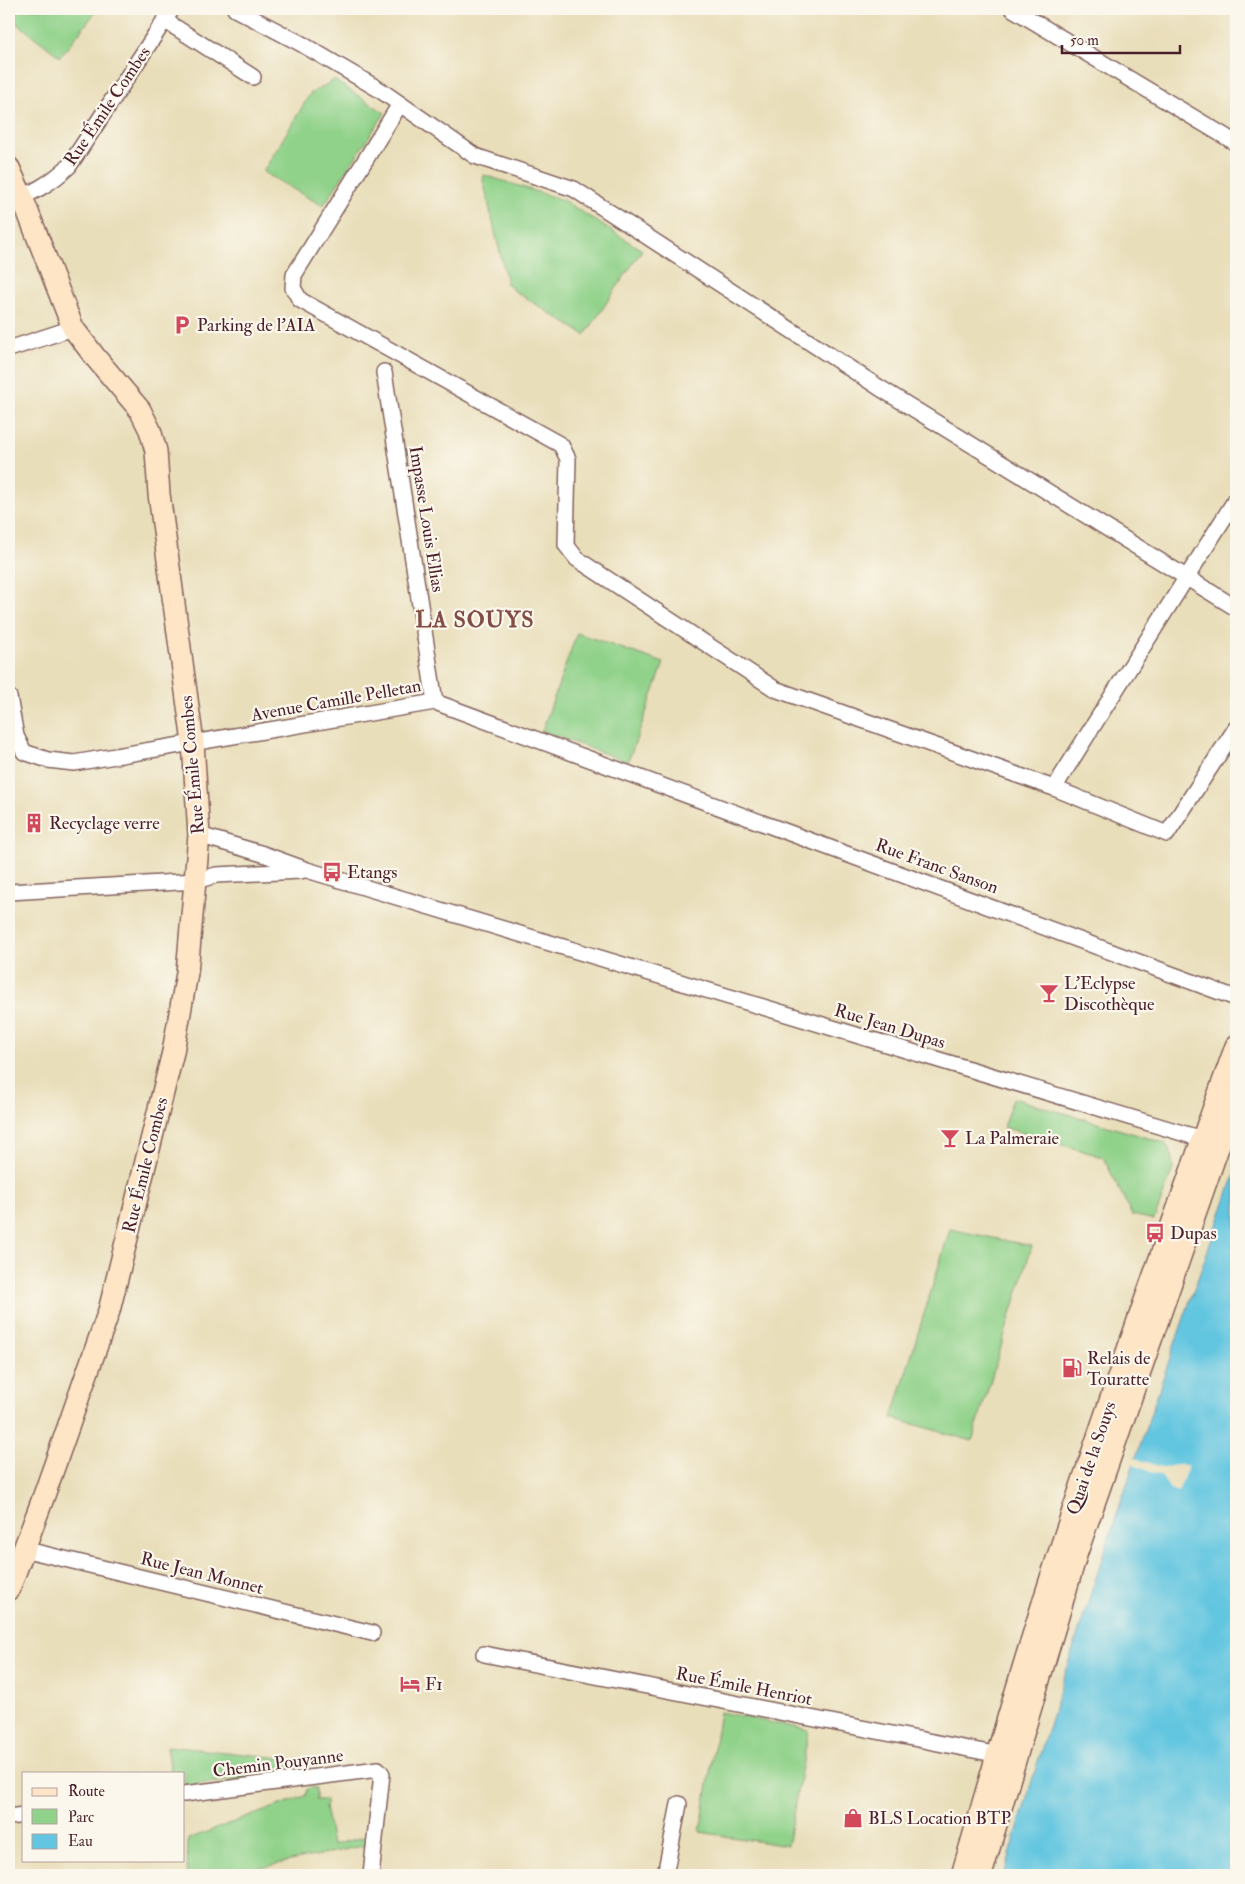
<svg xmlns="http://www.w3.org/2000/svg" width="1245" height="1884" viewBox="0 0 1245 1884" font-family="'IM FELL Double Pica',serif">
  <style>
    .green { fill: #90d28a; stroke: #6d785a }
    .water { fill: #63c6e0; stroke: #567286 }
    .pier { fill: #e9deba }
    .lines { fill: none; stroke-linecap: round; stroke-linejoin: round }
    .street-casing { stroke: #82625d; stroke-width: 18 }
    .secondary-casing { stroke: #82625d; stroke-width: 24 }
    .street { stroke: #fff; stroke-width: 15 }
    .secondary { stroke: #fde5c5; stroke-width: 21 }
    .labels { text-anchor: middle; stroke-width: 4.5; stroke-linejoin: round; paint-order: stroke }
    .street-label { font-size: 18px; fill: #4a1f2b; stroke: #fbf7ec }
    .poi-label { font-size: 18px; fill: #4a1f2b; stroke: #fbf7ec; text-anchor: start }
    .district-label { font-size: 22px; font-weight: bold; letter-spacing: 1px; fill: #834d46; stroke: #fbf7ec }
  </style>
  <rect width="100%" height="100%" fill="#fbf7ec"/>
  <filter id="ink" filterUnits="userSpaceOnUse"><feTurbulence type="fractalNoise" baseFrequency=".02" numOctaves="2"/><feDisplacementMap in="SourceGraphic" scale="10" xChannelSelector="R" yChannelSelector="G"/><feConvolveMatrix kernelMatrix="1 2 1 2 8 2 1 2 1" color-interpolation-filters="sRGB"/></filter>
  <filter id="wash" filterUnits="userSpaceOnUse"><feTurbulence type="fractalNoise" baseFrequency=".0096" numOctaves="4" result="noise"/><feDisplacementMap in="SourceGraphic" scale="20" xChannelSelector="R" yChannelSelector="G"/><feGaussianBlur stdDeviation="1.12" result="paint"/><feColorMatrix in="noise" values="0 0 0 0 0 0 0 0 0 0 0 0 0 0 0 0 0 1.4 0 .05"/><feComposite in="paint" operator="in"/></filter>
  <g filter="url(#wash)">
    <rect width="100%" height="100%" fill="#e9deba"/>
    <path class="green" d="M 9,9 L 98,9 L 60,57 L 9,17 Z
      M 334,80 L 385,113 L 323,206 L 263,172 L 310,94 Z
      M 484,175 L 563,200 L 642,250 L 585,335 L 513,290 L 507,283 L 483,180 Z
      M 577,633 L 664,663 L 628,762 L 542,731 Z
      M 1013,1098 L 1165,1143 L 1172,1155 L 1173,1169 L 1154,1220 L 1132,1215 L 1103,1157 L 1003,1127 Z
      M 950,1229 L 1032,1246 L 972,1441 L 892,1418 Z
      M 720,1712 L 809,1730 L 787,1846 L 700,1832 Z
      M 167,1746 L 292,1759 L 295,1772 L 184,1786 L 184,1773 L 171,1773 Z
      M 316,1787 L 316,1800 L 326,1800 L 326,1805 L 325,1806 L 332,1845 L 368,1836 L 367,1845 L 286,1862 L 233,1875 L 187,1875 L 188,1839 L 305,1796 L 307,1789 Z"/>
    <path class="water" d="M 1236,1172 L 1236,1875 L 1004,1875 C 1073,1638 1152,1404 1236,1172 Z"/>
    <path class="pier" d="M 1132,1457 L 1164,1468 L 1178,1464 L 1188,1466 L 1178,1492 L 1170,1489 L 1161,1476 L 1130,1464 Z"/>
  </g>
  <g filter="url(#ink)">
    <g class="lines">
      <defs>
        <path id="street" d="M 235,9 L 300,43 L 380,90 L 475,156 L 574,189 L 880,388 L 1236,608
          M 1013,9 L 1236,143
          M 164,20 L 253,77
          M 400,104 L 294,275 L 293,288 L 300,300 L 561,445 L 568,459 L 566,545 L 577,559 L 775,689 L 1054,788 L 1167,834 L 1236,728
          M 9,202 C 33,193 50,184 69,166 L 172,9
          M 9,349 L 73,328
          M 384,372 L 435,702
          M 9,697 L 16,736 L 24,752 L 48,760 L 74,763 L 435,702 L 1236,998
          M 1054,788 L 1236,499
          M 199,835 L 263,854 L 307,870 L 1212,1142
          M 9,892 L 196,881 L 216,875 L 301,871
          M 23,1549 L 372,1633
          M 484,1654 L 989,1753 L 1006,1757
          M 184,1794 L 378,1769 L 382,1774 L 371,1875
          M 9,1817 L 24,1815
          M 665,1875 L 679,1804"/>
        <path id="secondary" d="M 9,168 L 22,197 L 73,328 L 95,357 L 140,410 L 150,430 L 156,451 L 159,494 L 193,743 L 199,835 L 187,973 L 173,1052 L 109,1311 L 42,1501 L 9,1589
          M 962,1875 C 994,1766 1025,1656 1061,1547 C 1116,1379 1176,1213 1236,1046
          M 981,1875 L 1077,1552 L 1236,1096"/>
      </defs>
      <use href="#street" class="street-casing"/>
      <use href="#secondary" class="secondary-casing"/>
      <use href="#street" class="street"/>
      <use href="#secondary" class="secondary"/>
    </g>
  </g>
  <defs>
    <symbol id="parking-bare" viewBox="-9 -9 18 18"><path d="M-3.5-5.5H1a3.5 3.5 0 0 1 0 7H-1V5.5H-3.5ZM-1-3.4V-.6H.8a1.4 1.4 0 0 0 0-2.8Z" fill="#d1495b" stroke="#fbf7ec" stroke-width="2.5" paint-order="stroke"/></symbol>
    <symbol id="building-bare" viewBox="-9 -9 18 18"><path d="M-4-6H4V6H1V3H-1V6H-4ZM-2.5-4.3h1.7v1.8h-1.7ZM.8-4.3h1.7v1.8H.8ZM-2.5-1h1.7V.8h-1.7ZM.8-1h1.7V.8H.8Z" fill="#d1495b" stroke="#fbf7ec" stroke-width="2.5" paint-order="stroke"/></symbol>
    <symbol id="bus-bare" viewBox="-9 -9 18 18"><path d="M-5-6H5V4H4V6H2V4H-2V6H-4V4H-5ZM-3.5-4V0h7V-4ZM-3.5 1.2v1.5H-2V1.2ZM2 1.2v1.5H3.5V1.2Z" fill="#d1495b" stroke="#fbf7ec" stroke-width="2.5" paint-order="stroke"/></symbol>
    <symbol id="bar-bare" viewBox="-9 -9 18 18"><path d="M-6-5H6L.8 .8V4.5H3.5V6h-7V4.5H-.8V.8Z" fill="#d1495b" stroke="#fbf7ec" stroke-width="2.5" paint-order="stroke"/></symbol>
    <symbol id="fuel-bare" viewBox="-9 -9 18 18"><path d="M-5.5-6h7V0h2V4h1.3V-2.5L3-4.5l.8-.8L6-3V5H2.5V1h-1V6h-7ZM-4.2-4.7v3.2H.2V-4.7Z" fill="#d1495b" stroke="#fbf7ec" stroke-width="2.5" paint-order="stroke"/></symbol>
    <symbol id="hotel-bare" viewBox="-9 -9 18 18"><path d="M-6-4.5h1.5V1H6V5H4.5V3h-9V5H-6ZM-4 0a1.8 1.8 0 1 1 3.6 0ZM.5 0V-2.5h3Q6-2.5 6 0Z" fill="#d1495b" stroke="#fbf7ec" stroke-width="2.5" paint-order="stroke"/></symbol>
    <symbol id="shop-bare" viewBox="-9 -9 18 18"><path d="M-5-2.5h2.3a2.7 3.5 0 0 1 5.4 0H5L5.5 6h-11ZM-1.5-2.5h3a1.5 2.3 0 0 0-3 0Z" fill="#d1495b" stroke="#fbf7ec" stroke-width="2.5" paint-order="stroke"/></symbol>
  </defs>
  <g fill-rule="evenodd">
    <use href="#parking-bare" x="168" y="311" width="28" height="28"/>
    <use href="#building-bare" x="20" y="809" width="28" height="28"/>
    <use href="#bus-bare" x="318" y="858" width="28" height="28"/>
    <use href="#bar-bare" x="1035" y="979" width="28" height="28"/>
    <use href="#bar-bare" x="936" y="1124" width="28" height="28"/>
    <use href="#bus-bare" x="1141" y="1219" width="28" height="28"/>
    <use href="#fuel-bare" x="1058" y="1354" width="28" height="28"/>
    <use href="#hotel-bare" x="396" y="1670" width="28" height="28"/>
    <use href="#shop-bare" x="839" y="1804" width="28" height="28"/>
  </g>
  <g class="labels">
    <g class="street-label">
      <text transform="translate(107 106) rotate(-56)" y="6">Rue Émile Combes</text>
      <text transform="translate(427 519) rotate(81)" y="6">Impasse Louis Ellias</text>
      <text transform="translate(336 700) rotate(-10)" y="6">Avenue Camille Pelletan</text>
      <text transform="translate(192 765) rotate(-95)" y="6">Rue Émile Combes</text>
      <text transform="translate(937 866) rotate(20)" y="6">Rue Franc Sanson</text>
      <text transform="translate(890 1026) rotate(17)" y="6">Rue Jean Dupas</text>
      <text transform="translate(145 1165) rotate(-76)" y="6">Rue Émile Combes</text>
      <text transform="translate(1091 1458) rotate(-71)" y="6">Quai de la Souys</text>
      <text transform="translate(202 1573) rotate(14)" y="6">Rue Jean Monnet</text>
      <text transform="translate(744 1686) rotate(11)" y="6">Rue Émile Henriot</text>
      <text transform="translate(278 1763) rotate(-7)" y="6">Chemin Pouyanne</text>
    </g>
    <g class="poi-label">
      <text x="197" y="331">Parking de l'AIA</text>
      <text x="49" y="829">Recyclage verre</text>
      <text x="347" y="878">Etangs</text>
      <text x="1064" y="989">L'Eclypse<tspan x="1064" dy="21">Discothèque</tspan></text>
      <text x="965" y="1144">La Palmeraie</text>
      <text x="1170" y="1239">Dupas</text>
      <text x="1087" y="1364">Relais de<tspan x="1087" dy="21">Touratte</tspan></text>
      <text x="425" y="1690">F1</text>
      <text x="868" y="1824">BLS Location BTP</text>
    </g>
    <g class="district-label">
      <text x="475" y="627">LA SOUYS</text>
    </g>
  </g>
  <rect width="1245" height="1884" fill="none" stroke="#fbf7ec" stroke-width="30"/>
  <rect x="22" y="1772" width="162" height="90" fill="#fbf7ec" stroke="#b4a19f"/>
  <rect x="32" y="1788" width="25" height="8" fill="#fde5c5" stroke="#b4a19f"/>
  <text x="68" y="1796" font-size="15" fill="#4a1f2b">Route</text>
  <rect x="32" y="1809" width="25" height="15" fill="#90d28a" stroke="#b4a19f"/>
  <text x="68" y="1822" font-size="15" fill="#4a1f2b">Parc</text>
  <rect x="32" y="1834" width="25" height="15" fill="#63c6e0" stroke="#b4a19f"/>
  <text x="68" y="1846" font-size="15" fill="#4a1f2b">Eau</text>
  <path d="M1062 45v8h118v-8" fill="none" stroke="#4a1f2b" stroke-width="2.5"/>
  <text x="1070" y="45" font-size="15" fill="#4a1f2b" stroke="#fbf7ec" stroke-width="4" paint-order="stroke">50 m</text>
</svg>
